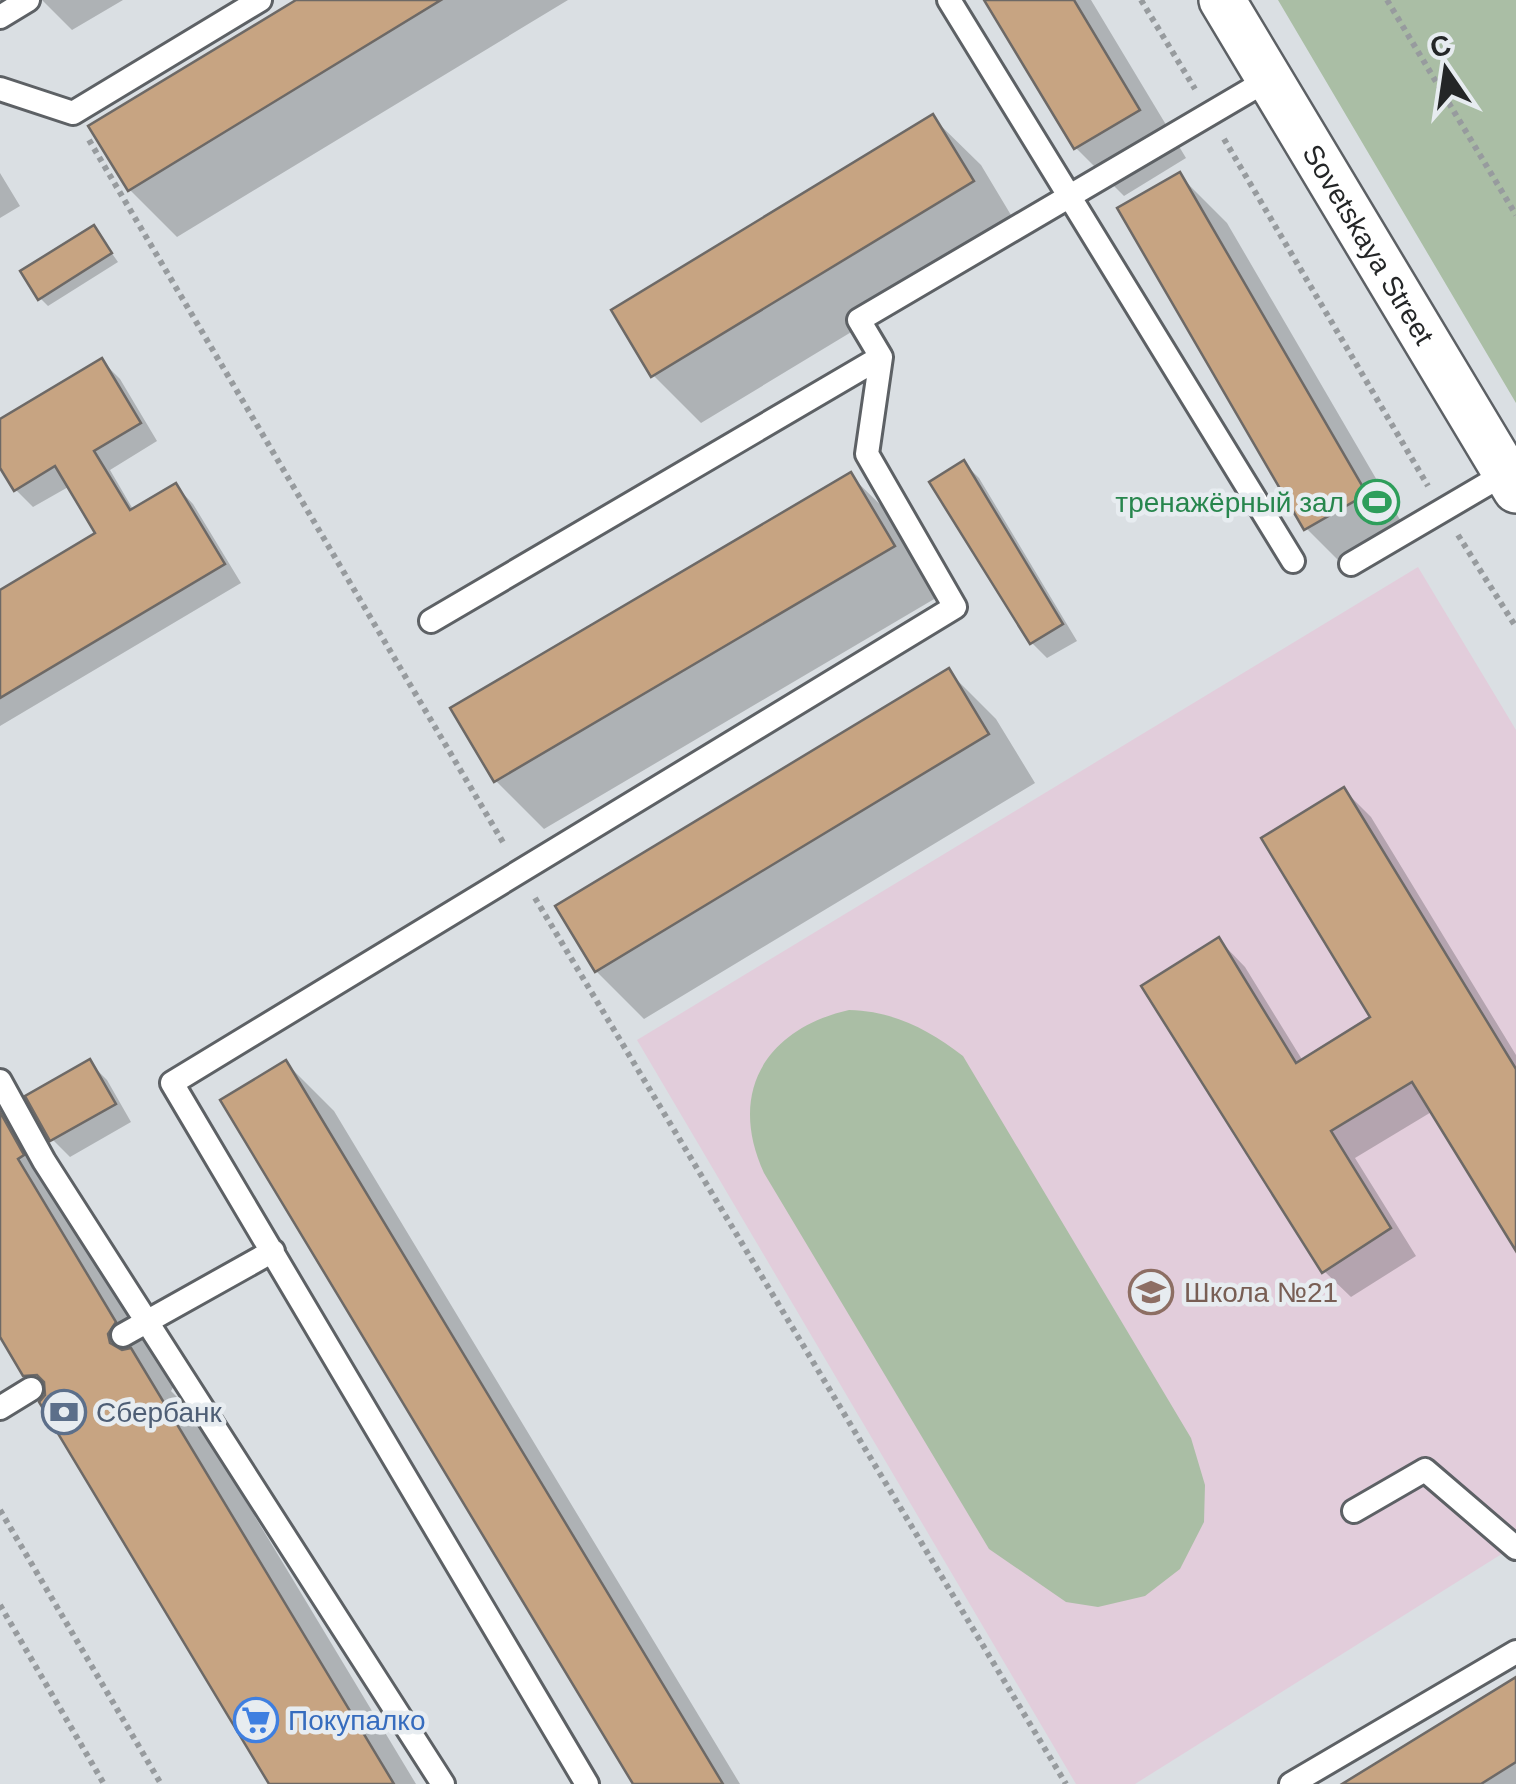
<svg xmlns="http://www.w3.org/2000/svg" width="1516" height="1784" viewBox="0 0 1516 1784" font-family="Arial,sans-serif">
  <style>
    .education { fill: #e2cddb }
    .green { fill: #aabea5 }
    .shadow { fill: #0003 }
    .building { fill: #c7a482; stroke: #6d6966; stroke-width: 2.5 }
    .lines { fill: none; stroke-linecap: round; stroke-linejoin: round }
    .service-casing { stroke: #5d6165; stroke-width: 28 }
    .minor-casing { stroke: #5d6165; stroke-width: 50 }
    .path { stroke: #979b9e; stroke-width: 6; stroke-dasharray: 5 5; stroke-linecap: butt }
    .service { stroke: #fff; stroke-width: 22 }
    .minor { stroke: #fff; stroke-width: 45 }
    .labels { text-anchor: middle; stroke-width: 9; stroke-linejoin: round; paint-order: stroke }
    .street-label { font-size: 28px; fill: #242627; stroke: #e7ecf0 }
    .leisure-label { font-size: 28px; fill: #27864d; stroke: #e7ecf0; text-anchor: end }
    .education-label { font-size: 28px; fill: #785e54; stroke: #e7ecf0; text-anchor: start }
    .service-label { font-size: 28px; fill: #4e5e75; stroke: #e7ecf0; text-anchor: start }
    .shop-label { font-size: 28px; fill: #366cbe; stroke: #e7ecf0; text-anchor: start }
  </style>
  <rect width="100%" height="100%" fill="#dadfe3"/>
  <path class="education" d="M 1418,567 L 1516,730 L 1516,1545 L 1135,1784 L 1076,1784 L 637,1040 Z"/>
  <path class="green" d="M 1278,0 L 1516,0 L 1516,403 Z
    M 849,1010 C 894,1011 929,1030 963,1056 L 1191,1438 L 1205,1485 L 1204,1522 L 1180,1569 L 1145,1596 L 1098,1607 L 1066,1602 L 989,1549 L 764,1173 C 727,1092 766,1029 849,1010 Z"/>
  <path class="shadow" d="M 42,0 L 123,0 L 72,30 Z
    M 301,0 L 568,0 L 177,237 L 129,189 Z
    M 987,0 L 1091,0 L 1186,158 L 1124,196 L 1076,148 Z
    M 933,118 L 981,165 L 1020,230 L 701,423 L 653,375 Z
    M 0,173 L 20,206 L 0,218 Z
    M 1179,175 L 1227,223 L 1413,542 L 1354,576 L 1306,528 Z
    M 94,228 L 118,262 L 48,306 L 40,298 Z
    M 102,361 L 120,379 L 157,441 L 110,470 L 134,511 L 176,486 L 193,504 L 241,583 L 0,726 L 0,593 L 98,534 L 70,486 L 33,507 L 16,490 L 0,463 L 0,422 Z
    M 964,463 L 979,478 L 1077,641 L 1047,658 L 1032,643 L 933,483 Z
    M 851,476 L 899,523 L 941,595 L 544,829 L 496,781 Z
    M 948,671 L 996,719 L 1035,783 L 644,1019 L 596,971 Z
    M 1344,790 L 1371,817 L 1516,1055 L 1516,1247 L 1433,1111 L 1355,1158 L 1416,1256 L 1351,1297 L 1324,1271 L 1219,940 L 1245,967 L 1303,1061 L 1373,1018 Z
    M 89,1062 L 107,1080 L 131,1122 L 70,1157 L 52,1139 Z
    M 286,1063 L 334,1111 L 740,1784 L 635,1784 Z
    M 0,1093 L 175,1384 L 171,1391 L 192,1412 L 416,1784 L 272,1784 L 47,1396 L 25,1375 L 0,1332 Z
    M 1516,1680 L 1516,1784 L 1347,1784 Z"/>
  <path class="building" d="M 296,0 L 441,0 L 128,191 L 88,126 Z
    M 984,0 L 1074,0 L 1140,110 L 1074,149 Z
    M 933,114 L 974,181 L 651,377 L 611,310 Z
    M 1180,172 L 1367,494 L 1304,530 L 1117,208 Z
    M 94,225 L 112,253 L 38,300 L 20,271 Z
    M 102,358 L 141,423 L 94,451 L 130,510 L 176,483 L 225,564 L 0,698 L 0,590 L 95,533 L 55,466 L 14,491 L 0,468 L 0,419 Z
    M 964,460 L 1063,624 L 1030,644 L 929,482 Z
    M 851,472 L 895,546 L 494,782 L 450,708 Z
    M 949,668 L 989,734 L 595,972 L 555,906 Z
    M 1344,787 L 1516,1069 L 1516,1251 L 1412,1082 L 1331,1131 L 1391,1228 L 1322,1273 L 1141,986 L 1219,937 L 1296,1063 L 1370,1017 L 1261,838 Z
    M 90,1059 L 116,1104 L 50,1141 L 25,1096 Z
    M 286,1060 L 723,1784 L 633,1784 L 220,1100 Z
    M 0,1112 L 24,1155 L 18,1159 L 116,1322 L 108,1334 L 110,1343 L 122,1350 L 131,1348 L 394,1784 L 269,1784 L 39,1402 L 45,1395 L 44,1382 L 37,1375 L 23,1376 L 0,1337 Z
    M 1516,1677 L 1516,1762 L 1481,1784 L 1342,1784 Z"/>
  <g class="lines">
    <defs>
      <path id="service" d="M 949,0 L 1293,561
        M 0,17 L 28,0
        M 0,89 L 73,113 L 260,0
        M 1351,564 L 1506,473
        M 431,621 L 881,357 L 859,320 L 1269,79
        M 0,1081 L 44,1161 L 443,1784
        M 123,1335 L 273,1251
        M 0,1408 L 31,1389
        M 1354,1511 L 1425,1470 L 1516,1548
        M 587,1784 L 172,1083 L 955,607 L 867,454 L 881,357
        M 1291,1784 L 1516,1652"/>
      <g id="minor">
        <path id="s1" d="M 1222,0 L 1516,490"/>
      </g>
    </defs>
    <use href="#service" class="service-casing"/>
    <use href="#minor" class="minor-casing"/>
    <path class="path" d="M 1141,0 L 1195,89
      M 1387,0 L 1516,215
      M 1224,139 L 1428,486
      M 89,140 L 504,844
      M 1458,535 L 1516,627
      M 535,898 L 1066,1784
      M 0,1510 L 161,1784
      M 0,1605 L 104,1784"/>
    <use href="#service" class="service"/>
    <use href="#minor" class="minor"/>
  </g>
  <defs>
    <symbol id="stadium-ring" viewBox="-11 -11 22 22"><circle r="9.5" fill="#e7ecf0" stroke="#2e9e5b" stroke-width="1.5"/><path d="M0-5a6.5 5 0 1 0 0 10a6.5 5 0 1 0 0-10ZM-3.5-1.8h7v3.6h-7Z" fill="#2e9e5b"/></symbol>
    <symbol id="school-ring" viewBox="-11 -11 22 22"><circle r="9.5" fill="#e7ecf0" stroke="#8d6e63" stroke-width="1.5"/><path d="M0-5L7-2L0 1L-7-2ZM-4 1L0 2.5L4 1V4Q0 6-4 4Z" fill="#8d6e63"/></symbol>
    <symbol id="bank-ring" viewBox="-11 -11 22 22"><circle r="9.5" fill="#e7ecf0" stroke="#5c6f8a" stroke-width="1.5"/><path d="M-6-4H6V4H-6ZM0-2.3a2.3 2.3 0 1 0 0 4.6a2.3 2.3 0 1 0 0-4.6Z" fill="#5c6f8a"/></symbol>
    <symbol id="supermarket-ring" viewBox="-11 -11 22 22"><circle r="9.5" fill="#e7ecf0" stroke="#3f7fe0" stroke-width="1.5"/><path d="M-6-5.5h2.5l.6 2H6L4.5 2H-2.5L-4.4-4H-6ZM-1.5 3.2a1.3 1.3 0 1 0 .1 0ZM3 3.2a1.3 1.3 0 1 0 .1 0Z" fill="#3f7fe0"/></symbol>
  </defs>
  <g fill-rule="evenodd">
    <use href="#stadium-ring" x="1352" y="477" width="50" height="50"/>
    <use href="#school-ring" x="1126" y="1267" width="50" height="50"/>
    <use href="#bank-ring" x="39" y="1387" width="50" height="50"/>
    <use href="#supermarket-ring" x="231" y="1695" width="50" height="50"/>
  </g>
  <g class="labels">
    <g class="street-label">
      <text dy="10" stroke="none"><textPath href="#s1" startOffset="285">Sovetskaya Street</textPath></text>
    </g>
    <g class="leisure-label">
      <text x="1344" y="512">тренажёрный зал</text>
    </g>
    <g class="education-label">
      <text x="1184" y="1302">Школа №21</text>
    </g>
    <g class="service-label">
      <text x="96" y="1422">Сбербанк</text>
    </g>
    <g class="shop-label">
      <text x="288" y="1730">Покупалко</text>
    </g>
  </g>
  <g transform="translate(1446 70) rotate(347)" stroke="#e7ecf0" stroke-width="8" paint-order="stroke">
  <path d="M0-8L18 38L0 25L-18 38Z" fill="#242627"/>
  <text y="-15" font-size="28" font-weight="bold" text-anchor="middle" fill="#242627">С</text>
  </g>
</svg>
